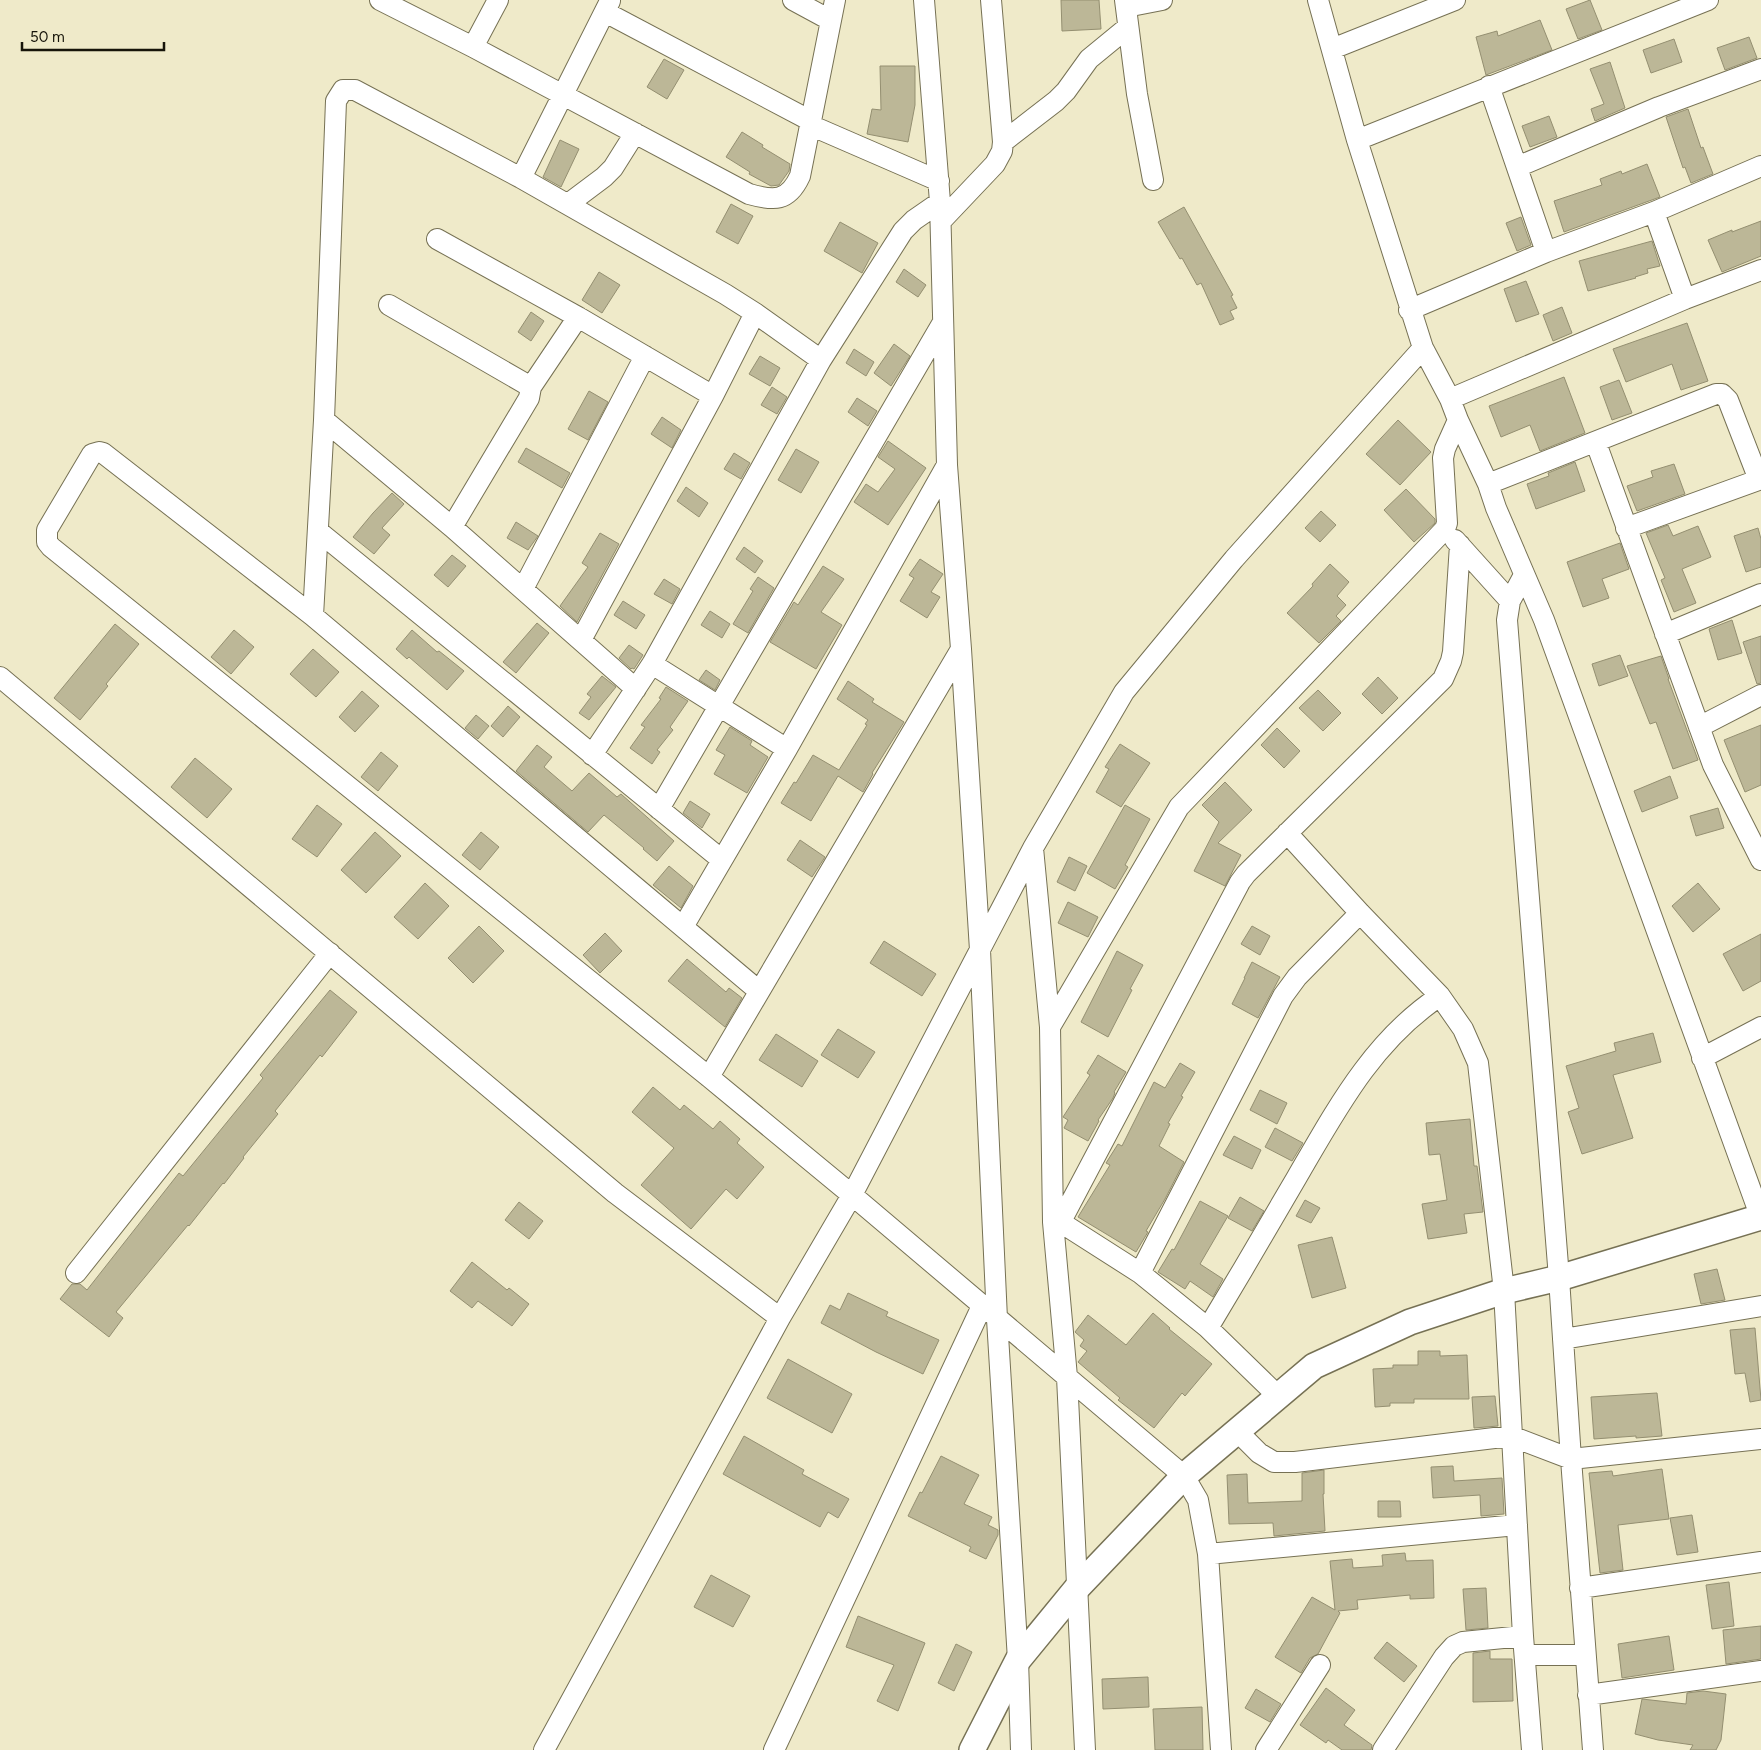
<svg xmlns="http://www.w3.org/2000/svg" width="1761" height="1750" viewBox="0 0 1761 1750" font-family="Figtree,sans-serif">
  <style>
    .building { fill: #bcb797; stroke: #948f71 }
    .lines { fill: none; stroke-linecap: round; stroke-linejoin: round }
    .minor-casing { stroke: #767154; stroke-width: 22 }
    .major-casing { stroke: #767154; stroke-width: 28 }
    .minor { stroke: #fff; stroke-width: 20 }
    .major { stroke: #fff; stroke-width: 25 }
  </style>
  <rect width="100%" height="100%" fill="#efeac9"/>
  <path class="building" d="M 1061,0 L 1099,0 L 1101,29 L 1062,31 Z
    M 1590,0 L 1602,30 L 1578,39 L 1566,9 Z
    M 1540,20 L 1552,50 L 1486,75 L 1476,37 L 1497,31 L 1498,36 Z
    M 1749,37 L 1757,58 L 1725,70 L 1717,48 Z
    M 1674,39 L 1682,62 L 1651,73 L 1643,50 Z
    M 664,59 L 684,70 L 667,99 L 647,87 Z
    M 1610,62 L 1625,108 L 1595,121 L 1591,109 L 1604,104 L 1590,69 Z
    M 880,66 L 915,66 L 915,105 L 908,142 L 867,134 L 872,109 L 881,110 Z
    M 1688,109 L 1701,148 L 1703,147 L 1713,174 L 1691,183 L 1685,167 L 1683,168 L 1666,117 Z
    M 1549,116 L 1557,137 L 1530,147 L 1522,126 Z
    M 742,132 L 763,145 L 762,147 L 790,164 L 789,171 L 779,185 L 771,186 L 749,174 L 750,172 L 726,157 Z
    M 560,140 L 579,149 L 561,187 L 543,177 Z
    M 1647,164 L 1660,197 L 1564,232 L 1554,201 L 1602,185 L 1600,179 L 1621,171 L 1622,174 Z
    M 731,204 L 753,216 L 738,244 L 716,232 Z
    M 1184,207 L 1233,295 L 1231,296 L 1237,308 L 1230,311 L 1234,319 L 1220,325 L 1201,283 L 1197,285 L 1182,258 L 1180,259 L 1158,222 Z
    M 1521,217 L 1531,245 L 1517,251 L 1506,223 Z
    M 1761,221 L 1761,256 L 1722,272 L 1708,240 L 1732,230 L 1732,232 Z
    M 840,222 L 878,243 L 862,273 L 824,251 Z
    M 1652,241 L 1660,266 L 1647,269 L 1648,273 L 1635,277 L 1636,278 L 1588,291 L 1579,261 Z
    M 904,269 L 926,285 L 918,297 L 896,282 Z
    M 599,272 L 620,285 L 602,313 L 582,300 Z
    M 1526,281 L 1539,314 L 1516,322 L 1504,289 Z
    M 1562,307 L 1572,333 L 1553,341 L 1543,315 Z
    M 531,312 L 544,321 L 531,341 L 518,332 Z
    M 1687,323 L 1708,381 L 1681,390 L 1672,364 L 1626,382 L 1613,349 Z
    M 894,344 L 910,356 L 891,386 L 874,373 Z
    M 854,349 L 874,362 L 866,376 L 846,363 Z
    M 760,356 L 780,368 L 770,386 L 749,374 Z
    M 1564,377 L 1585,433 L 1540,451 L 1530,425 L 1501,437 L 1489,406 Z
    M 1619,380 L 1632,413 L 1612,420 L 1600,387 Z
    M 772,387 L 787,397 L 777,414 L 761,405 Z
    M 589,391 L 608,402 L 588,440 L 568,429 Z
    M 857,398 L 877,411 L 868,426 L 848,412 Z
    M 662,417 L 681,430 L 672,448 L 651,434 Z
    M 1398,420 L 1431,452 L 1400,485 L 1366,454 Z
    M 888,441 L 926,468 L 888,525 L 854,502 L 866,484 L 878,492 L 895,469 L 878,457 Z
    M 526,448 L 570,473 L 562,488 L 518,462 Z
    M 796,449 L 819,462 L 801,493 L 778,480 Z
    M 734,453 L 750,463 L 741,479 L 724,469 Z
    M 1575,462 L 1585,491 L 1536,509 L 1527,484 L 1549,476 L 1548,473 Z
    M 1674,464 L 1685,494 L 1637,511 L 1627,486 L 1653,477 L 1651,471 Z
    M 686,487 L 708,503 L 699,517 L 677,501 Z
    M 1406,489 L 1435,519 L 1435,523 L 1414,542 L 1384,510 Z
    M 392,493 L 404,504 L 382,528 L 390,535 L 374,554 L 353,537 L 373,513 Z
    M 1321,511 L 1336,525 L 1320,542 L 1305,528 Z
    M 516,522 L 538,536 L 528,550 L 507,538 Z
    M 1668,525 L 1673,536 L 1698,526 L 1711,557 L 1682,569 L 1696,603 L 1674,612 L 1661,580 L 1665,578 L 1646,533 Z
    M 1758,528 L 1761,539 L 1761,567 L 1746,572 L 1734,536 Z
    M 600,533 L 619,544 L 577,622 L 560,606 L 588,567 L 582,563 Z
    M 1620,543 L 1629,569 L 1602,579 L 1609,598 L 1583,607 L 1567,562 Z
    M 744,547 L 763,561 L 755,573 L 736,559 Z
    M 452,555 L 466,566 L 448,587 L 434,575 Z
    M 920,559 L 943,574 L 931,592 L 940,597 L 927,618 L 900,601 L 914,578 L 909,575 Z
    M 1330,564 L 1349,582 L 1337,596 L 1346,605 L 1336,616 L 1341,621 L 1319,643 L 1287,613 L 1313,586 L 1312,584 Z
    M 823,566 L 844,579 L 821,612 L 842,625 L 816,669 L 770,642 L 794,602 L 798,605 Z
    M 758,577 L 774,588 L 748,633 L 733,624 L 753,591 L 750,589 Z
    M 664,579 L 680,589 L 672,604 L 654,594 Z
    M 623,601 L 645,615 L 636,629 L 614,615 Z
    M 710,611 L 730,624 L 722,638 L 701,625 Z
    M 1732,620 L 1742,653 L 1718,660 L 1709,629 Z
    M 537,623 L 549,633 L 516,673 L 503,662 Z
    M 115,624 L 139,644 L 106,684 L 108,686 L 80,720 L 54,698 Z
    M 234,630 L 254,647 L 231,674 L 211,657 Z
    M 412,630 L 437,652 L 439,651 L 464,671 L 447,690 L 409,657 L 407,659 L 396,649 Z
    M 1761,636 L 1761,683 L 1757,684 L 1743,642 Z
    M 629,645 L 643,655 L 634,669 L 632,668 L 631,669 L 619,658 Z
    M 313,649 L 339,672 L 316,697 L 290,674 Z
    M 1620,655 L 1628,676 L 1599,686 L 1592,664 Z
    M 1661,656 L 1669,679 L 1668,679 L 1698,760 L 1673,769 L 1656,722 L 1650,724 L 1627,666 Z
    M 706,670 L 720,680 L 715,690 L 699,680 Z
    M 602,676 L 616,687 L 589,720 L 579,713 L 591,697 L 587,694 Z
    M 1378,677 L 1398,698 L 1382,714 L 1362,694 Z
    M 848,681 L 874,699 L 872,702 L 904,722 L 872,773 L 873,774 L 863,792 L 838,776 L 811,821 L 781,803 L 794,782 L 796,783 L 813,755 L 839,770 L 867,725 L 865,724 L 868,720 L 837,699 Z
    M 666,687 L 688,701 L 670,727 L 673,730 L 657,750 L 660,752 L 652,764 L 630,748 L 645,727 L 641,725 L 661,699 L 659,698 Z
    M 1318,690 L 1341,713 L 1323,731 L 1299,708 Z
    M 362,691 L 379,706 L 355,732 L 339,717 Z
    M 508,706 L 520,717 L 503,737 L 491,726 Z
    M 476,715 L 489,726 L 478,739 L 465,728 Z
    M 1761,725 L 1761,785 L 1745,792 L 1724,740 Z
    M 730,727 L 752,741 L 750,745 L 768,757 L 747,793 L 714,774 L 725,755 L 716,750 Z
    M 1277,728 L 1300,751 L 1284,768 L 1261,745 Z
    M 1120,744 L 1150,763 L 1121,807 L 1096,792 L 1109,769 L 1105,767 Z
    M 537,745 L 552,757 L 544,767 L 572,791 L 589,773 L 617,797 L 621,794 L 674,841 L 657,861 L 643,849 L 644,848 L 604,815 L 588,832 L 516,771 Z
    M 381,752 L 398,766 L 378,791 L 361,777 Z
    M 195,758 L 232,789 L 207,818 L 171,787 Z
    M 1670,776 L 1678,798 L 1642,812 L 1634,791 Z
    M 1225,782 L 1252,810 L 1218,843 L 1241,855 L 1225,886 L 1194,871 L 1219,822 L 1202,805 Z
    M 690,801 L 710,814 L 702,828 L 683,813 Z
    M 317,805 L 342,824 L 317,857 L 292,839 Z
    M 1125,805 L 1150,819 L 1125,865 L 1128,867 L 1115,889 L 1087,873 Z
    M 1718,808 L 1724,828 L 1696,836 L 1690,816 Z
    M 375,832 L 401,856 L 366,893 L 341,870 Z
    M 481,832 L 499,847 L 480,870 L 462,855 Z
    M 800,840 L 825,857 L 812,877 L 787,860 Z
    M 1069,857 L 1087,866 L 1075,891 L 1057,882 Z
    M 669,866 L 693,886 L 681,908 L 653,885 Z
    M 425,883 L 449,906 L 418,939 L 394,917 Z
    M 1698,883 L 1720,909 L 1693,932 L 1672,906 Z
    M 1068,902 L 1098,917 L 1088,937 L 1058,923 Z
    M 479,926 L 504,951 L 473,983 L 448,958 Z
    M 1252,926 L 1270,936 L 1260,955 L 1241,944 Z
    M 605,933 L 622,951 L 600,973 L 583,955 Z
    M 1761,934 L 1761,981 L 1743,991 L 1723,954 Z
    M 884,941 L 936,974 L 922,996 L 870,963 Z
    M 1117,951 L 1143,965 L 1130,989 L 1132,990 L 1108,1037 L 1081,1022 Z
    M 687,959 L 726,992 L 729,988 L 742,998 L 725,1027 L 668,981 Z
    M 1252,962 L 1280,977 L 1258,1018 L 1232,1004 L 1245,978 L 1244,978 Z
    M 330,990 L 357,1012 L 322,1057 L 320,1055 L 275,1111 L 278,1114 L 243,1157 L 244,1158 L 224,1184 L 223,1183 L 189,1226 L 188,1225 L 116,1312 L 123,1318 L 109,1337 L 60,1299 L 72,1284 L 80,1284 L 87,1290 L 179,1173 L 183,1176 L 263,1078 L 260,1075 Z
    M 838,1029 L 875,1052 L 858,1078 L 821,1055 Z
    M 1653,1033 L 1661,1062 L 1613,1075 L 1633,1138 L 1582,1154 L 1568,1112 L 1579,1108 L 1566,1066 L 1616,1051 L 1614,1043 Z
    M 776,1034 L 818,1061 L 802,1087 L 759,1060 Z
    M 1098,1055 L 1126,1072 L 1114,1092 L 1115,1093 L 1113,1098 L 1098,1120 L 1099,1121 L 1088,1141 L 1064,1128 L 1068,1120 L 1063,1117 L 1090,1075 L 1087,1073 Z
    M 1180,1063 L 1195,1072 L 1181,1096 L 1183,1097 L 1168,1123 L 1170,1124 L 1159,1146 L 1184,1162 L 1165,1199 L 1146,1231 L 1148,1232 L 1136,1252 L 1078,1217 L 1110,1165 L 1106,1163 L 1118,1144 L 1122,1146 L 1154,1082 L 1165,1088 Z
    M 653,1087 L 680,1110 L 684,1105 L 713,1129 L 720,1121 L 740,1139 L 737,1143 L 764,1167 L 737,1199 L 726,1189 L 691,1229 L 641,1185 L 674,1148 L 632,1112 Z
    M 1260,1090 L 1287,1103 L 1277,1124 L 1250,1110 Z
    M 1470,1119 L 1474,1166 L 1477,1166 L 1483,1212 L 1464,1214 L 1467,1233 L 1428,1239 L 1422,1204 L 1447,1200 L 1440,1154 L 1429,1155 L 1426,1123 Z
    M 1275,1128 L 1303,1143 L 1292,1161 L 1265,1147 Z
    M 1234,1136 L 1261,1150 L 1252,1169 L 1223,1155 Z
    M 1240,1197 L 1264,1211 L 1252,1231 L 1228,1218 Z
    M 1305,1200 L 1320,1208 L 1311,1223 L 1296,1216 Z
    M 1200,1201 L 1228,1216 L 1200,1264 L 1223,1279 L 1213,1297 L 1190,1281 L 1185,1289 L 1158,1272 L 1172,1249 L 1174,1250 Z
    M 519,1202 L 543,1221 L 529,1239 L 505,1220 Z
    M 1332,1237 L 1346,1288 L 1312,1298 L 1298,1245 Z
    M 472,1262 L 507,1290 L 509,1288 L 529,1304 L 512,1326 L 478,1301 L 472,1308 L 450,1291 Z
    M 1717,1269 L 1725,1300 L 1701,1304 L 1694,1274 Z
    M 848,1293 L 888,1312 L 886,1316 L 939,1340 L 923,1374 L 876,1352 L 821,1323 L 830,1305 L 840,1310 Z
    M 1153,1313 L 1170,1328 L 1169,1329 L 1212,1364 L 1185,1396 L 1182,1393 L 1154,1428 L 1118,1400 L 1120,1398 L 1078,1362 L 1087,1351 L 1080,1346 L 1084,1340 L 1075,1332 L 1088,1315 L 1126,1345 Z
    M 1755,1328 L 1761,1400 L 1750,1402 L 1745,1373 L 1735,1374 L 1730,1330 Z
    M 1418,1351 L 1440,1351 L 1440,1356 L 1467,1355 L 1469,1399 L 1414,1399 L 1414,1403 L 1390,1403 L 1390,1406 L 1375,1407 L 1373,1369 L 1393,1368 L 1393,1365 L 1418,1365 Z
    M 788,1359 L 852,1394 L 832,1433 L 767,1398 Z
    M 1657,1393 L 1662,1436 L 1636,1438 L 1636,1436 L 1594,1439 L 1591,1397 Z
    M 1495,1396 L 1498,1426 L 1474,1428 L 1472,1397 Z
    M 744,1436 L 804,1470 L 802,1474 L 849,1499 L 838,1518 L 828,1512 L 820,1527 L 723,1474 Z
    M 941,1456 L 979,1475 L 964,1504 L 992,1517 L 988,1525 L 998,1530 L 998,1535 L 986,1559 L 969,1551 L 971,1547 L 908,1516 L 920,1492 L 922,1493 Z
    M 1453,1466 L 1454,1481 L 1502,1478 L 1504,1514 L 1481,1516 L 1480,1495 L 1433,1498 L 1431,1467 Z
    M 1662,1469 L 1669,1519 L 1618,1525 L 1623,1570 L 1600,1573 L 1589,1473 L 1612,1471 L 1613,1476 Z
    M 1324,1470 L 1324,1494 L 1323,1494 L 1325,1531 L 1274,1536 L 1273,1523 L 1229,1524 L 1227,1475 L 1247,1474 L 1248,1503 L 1302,1501 L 1302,1473 Z
    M 1378,1501 L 1400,1501 L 1401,1517 L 1378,1517 Z
    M 1692,1515 L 1698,1552 L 1677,1555 L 1670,1518 Z
    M 1405,1553 L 1406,1561 L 1433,1560 L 1434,1598 L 1410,1599 L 1410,1595 L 1357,1600 L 1358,1609 L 1338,1611 L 1340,1613 L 1318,1654 L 1310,1658 L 1301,1673 L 1275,1657 L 1312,1597 L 1335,1610 L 1330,1561 L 1352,1559 L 1353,1568 L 1383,1566 L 1382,1555 Z
    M 711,1575 L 750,1596 L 733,1627 L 694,1607 Z
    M 1729,1582 L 1734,1626 L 1712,1629 L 1706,1585 Z
    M 1486,1588 L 1488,1628 L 1466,1630 L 1463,1589 Z
    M 858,1616 L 925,1643 L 898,1711 L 877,1701 L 894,1665 L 846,1647 Z
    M 1761,1626 L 1761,1659 L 1726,1664 L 1723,1630 Z
    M 1669,1636 L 1674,1670 L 1622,1678 L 1618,1644 Z
    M 1387,1642 L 1417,1666 L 1404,1682 L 1374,1658 Z
    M 956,1644 L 972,1652 L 954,1691 L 938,1683 Z
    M 1490,1651 L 1490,1659 L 1512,1659 L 1513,1701 L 1473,1702 L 1473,1653 Z
    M 1148,1677 L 1149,1707 L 1103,1709 L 1102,1679 Z
    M 1326,1688 L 1355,1710 L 1344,1725 L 1372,1745 L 1371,1750 L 1342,1750 L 1328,1740 L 1326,1743 L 1300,1725 Z
    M 1256,1689 L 1281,1704 L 1270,1722 L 1245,1708 Z
    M 1703,1691 L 1726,1694 L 1721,1740 L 1716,1750 L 1690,1750 L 1693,1745 L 1658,1740 L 1635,1734 L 1642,1699 L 1686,1704 L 1687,1693 Z
    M 1202,1707 L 1203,1750 L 1155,1750 L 1153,1709 Z"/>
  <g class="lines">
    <defs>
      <path id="minor" d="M 380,0 L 473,47 L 749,194 C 774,201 788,202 800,176 L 835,0
        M 793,0 L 830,20
        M 924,0 L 940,202 L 947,465 L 961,649 L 980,950 L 997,1319 L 1018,1660 L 1021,1750
        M 1125,0 L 1137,94 L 1153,180
        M 1318,0 L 1357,140 L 1423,348 L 1450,399 L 1458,420 L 1488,484 L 1496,508 L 1544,620 L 1761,1218
        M 1126,7 L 1162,0
        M 605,12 L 811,121
        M 473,47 L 498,0
        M 1332,49 L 1455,0
        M 1489,86 L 1546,252
        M 810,125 L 939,181
        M 1357,140 L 1708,0
        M 1003,142 L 1056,101 L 1066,91 L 1089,59 L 1128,27
        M 1517,167 L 1659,107 L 1761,69
        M 521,178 L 610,1
        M 568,204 L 604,177 L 613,168 L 635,133
        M 941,221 L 995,164 L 1002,151 L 1003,142 L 991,0
        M 437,239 L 578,317 L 713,396
        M 1685,299 L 1761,270
        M 389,305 L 531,387
        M 1409,310 L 1546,252 L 1654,212 L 1761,166
        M 1450,399 L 1685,299 L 1654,212
        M 324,420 L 452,527 L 636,689
        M 1596,443 L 1713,765 L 1761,860
        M 1488,484 L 1716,394 L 1722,394 L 1728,400 L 1759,480
        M 452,527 L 529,398 L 531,387 L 578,317
        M 1626,528 L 1761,479
        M 318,531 L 722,860
        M 1455,540 L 1510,601
        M 1524,575 L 1510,601 L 1507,620 L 1559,1278 L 1571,1459 L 1593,1750
        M 523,589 L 645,356
        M 313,616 L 324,420 L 336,101 L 343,90 L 355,90 L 521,178 L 725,294 L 755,313 L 821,360
        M 1665,634 L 1761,594
        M 581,640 L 713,396 L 755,313
        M 652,664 L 787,749
        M 0,677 L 615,1193 L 780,1318
        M 1699,727 L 1761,695
        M 592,755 L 652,664 L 821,360 L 903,231 L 914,220 L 940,202
        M 659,809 L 943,322
        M 1287,833 L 1360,913 L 1440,996 L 1463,1029 L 1478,1063 L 1504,1291 L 1523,1636 L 1532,1750
        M 1033,848 L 1050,1027 L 1053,1222 L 1067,1377 L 1085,1750
        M 683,927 L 787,749 L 947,465
        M 759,991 L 313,616 L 103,453 L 99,452 L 92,454 L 47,530 L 47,542 L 51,547 L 709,1077 L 852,1195 L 1184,1476 L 1198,1500 L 1208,1554 L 1221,1750
        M 1050,1027 L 1179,807 L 1445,529 L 1447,523 L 1443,458 L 1445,449 L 1458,420
        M 1702,1058 L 1761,1027
        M 709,1077 L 961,649
        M 1053,1222 L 1060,1223 L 1068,1227 L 1140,1273 L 1208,1328 L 1278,1396
        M 1060,1223 L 1240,882 L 1246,874 L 1443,679 L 1451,661 L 1453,652 L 1460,545
        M 76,1273 L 330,953
        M 1140,1273 L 1283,996 L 1297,977 L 1360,913
        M 1208,1328 C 1238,1278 1268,1227 1297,1177 C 1336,1110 1373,1040 1440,996
        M 1563,1339 L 1761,1306
        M 1237,1431 L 1259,1453 L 1274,1462 L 1295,1462 L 1511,1436 L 1571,1459 L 1761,1439
        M 1208,1554 L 1517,1525
        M 1580,1588 L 1761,1562
        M 1525,1655 L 1585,1655
        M 1588,1695 L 1761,1671
        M 544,1750 L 780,1318 L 852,1195 L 1033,848 L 1124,692 L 1234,559 L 1423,348
        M 774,1750 L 982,1306
        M 1266,1750 L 1320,1665
        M 1383,1750 L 1444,1657 L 1454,1646 L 1463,1642 L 1523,1636"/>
      <path id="major" d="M 972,1750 L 1018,1660 L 1077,1588 L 1184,1476 L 1314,1366 L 1410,1322 L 1504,1291 L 1559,1278 L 1761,1217"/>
    </defs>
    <use href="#minor" class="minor-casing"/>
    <use href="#major" class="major-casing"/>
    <use href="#minor" class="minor"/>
    <use href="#major" class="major"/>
  </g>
  <path d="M22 42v8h142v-8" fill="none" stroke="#161409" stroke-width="2.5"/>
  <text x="30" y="42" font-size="15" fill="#161409" stroke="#efeac9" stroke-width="4" paint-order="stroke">50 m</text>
</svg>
